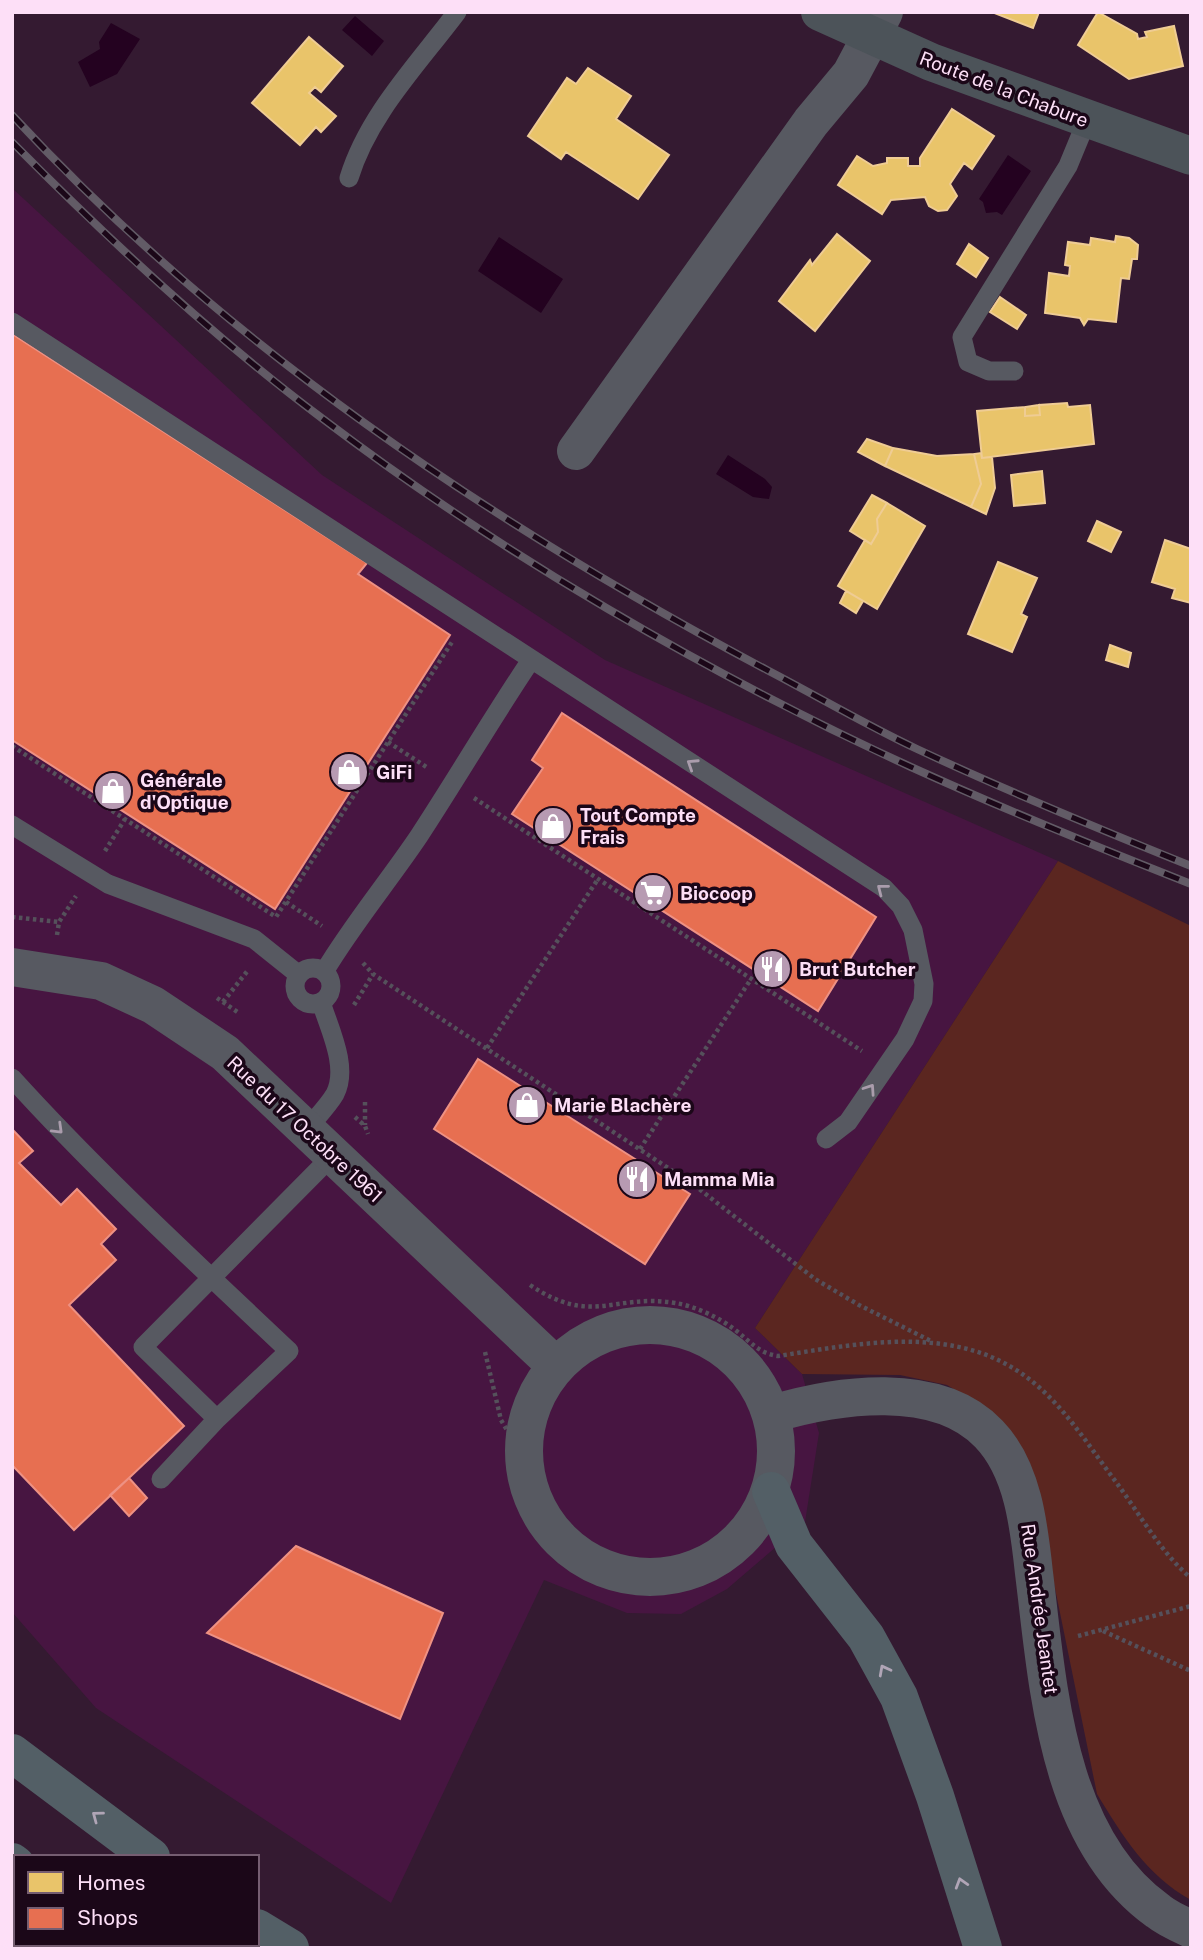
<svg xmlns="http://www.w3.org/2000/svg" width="1203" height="1960" viewBox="0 0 1203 1960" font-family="'Public Sans',sans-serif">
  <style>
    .built { fill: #471541 }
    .green { fill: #5b2620 }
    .water { fill: #240220 }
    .homes { fill: #e9c46a; stroke: #efcc94; stroke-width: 2 }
    .shops { fill: #e76f51; stroke: #ee9183; stroke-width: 2 }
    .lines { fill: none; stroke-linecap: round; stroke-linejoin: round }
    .path { stroke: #55515b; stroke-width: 4.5; stroke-dasharray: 3.5 3.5; stroke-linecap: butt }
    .lane { stroke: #575961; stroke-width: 19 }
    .street { stroke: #575961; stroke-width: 38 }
    .secondary { stroke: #4c5359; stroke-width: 38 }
    .highway { stroke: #535f66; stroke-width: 38 }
    .rail-casing { stroke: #625b66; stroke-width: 8 }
    .rail { stroke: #1b0718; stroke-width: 5; stroke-dasharray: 16; stroke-linecap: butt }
    .oneway { stroke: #aa9cac }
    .oneway2 { stroke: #b0a5b6 }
    .labels { text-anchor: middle; stroke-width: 7; stroke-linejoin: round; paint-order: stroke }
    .street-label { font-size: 19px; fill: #fddff7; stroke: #1b0718 }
    .poi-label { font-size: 19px; font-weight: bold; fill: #fddff7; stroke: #1b0718; text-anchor: start }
  </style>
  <rect width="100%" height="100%" fill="#341a31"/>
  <path class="built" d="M 12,188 L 322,475 L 605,660 L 1058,861 L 755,1328 L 802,1374 L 819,1433 L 805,1522 L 727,1589 L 681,1614 L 627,1613 L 544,1580 L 391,1903 L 96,1708 L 12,1612 Z"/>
  <path class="green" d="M 1058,861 L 1191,926 L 1191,1900 C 1147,1876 1122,1835 1097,1794 L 1039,1510 L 984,1407 L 947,1385 L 900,1375 L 802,1374 L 755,1328 Z"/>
  <path class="water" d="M 355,16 L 384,41 L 372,56 L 342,30 Z
    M 111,23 L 140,39 L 117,74 L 90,87 L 78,62 L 100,49 L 99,42 Z
    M 1008,155 L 1031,171 L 1002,215 L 997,212 L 986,213 L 983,202 L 979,199 Z
    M 499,237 L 563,279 L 541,313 L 478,271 Z
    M 728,455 L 765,479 L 772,487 L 769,499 L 753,497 L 716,474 Z"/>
  <path class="homes" d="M 992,12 L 1039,12 L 1033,28 Z
    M 1098,12 L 1137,34 L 1138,39 L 1147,37 L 1145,32 L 1174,26 L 1183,66 L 1129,79 L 1078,45 Z
    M 309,37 L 343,66 L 321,92 L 315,87 L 309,93 L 336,116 L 321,132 L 316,127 L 300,145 L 252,103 Z
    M 588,68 L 631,96 L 616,119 L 669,155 L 638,199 L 566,152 L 561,159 L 528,136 L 567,78 L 576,84 Z
    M 952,109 L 994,136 L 972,169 L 964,163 L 950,184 L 957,196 L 947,210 L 938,211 L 929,206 L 925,197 L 891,200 L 882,214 L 838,185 L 857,156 L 873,166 L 887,163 L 887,158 L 908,158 L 908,166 L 920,166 L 920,158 Z
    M 837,234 L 870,261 L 815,331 L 779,301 L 810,260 L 812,265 Z
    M 1116,236 L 1129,238 L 1138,245 L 1137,259 L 1132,259 L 1129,279 L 1121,278 L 1116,322 L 1088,319 L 1084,325 L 1080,318 L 1045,313 L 1049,273 L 1069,276 L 1070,266 L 1065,265 L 1068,242 L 1090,245 L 1091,238 L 1115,242 Z
    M 969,244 L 988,258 L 976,277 L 957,264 Z
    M 1000,297 L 1026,315 L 1017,329 L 990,312 Z
    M 1067,403 L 1068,407 L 1090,405 L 1094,444 L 982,458 L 977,411 L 1025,407 L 1025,416 L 1040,415 L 1039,405 Z
    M 1039,405 L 1040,415 L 1025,416 L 1025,407 Z
    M 867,439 L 893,448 L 885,466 L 858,452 Z
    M 893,448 L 937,456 L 974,454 L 981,484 L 971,507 L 885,466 Z
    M 981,453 L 982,458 L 992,457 L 995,488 L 986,514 L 971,507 L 981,484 L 974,454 Z
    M 1042,471 L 1045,503 L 1014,506 L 1011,475 Z
    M 872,495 L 887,503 L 877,519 L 878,532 L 871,544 L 850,531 Z
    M 887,503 L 925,526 L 877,609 L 838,586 L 865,540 L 871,544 L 878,532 L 877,519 Z
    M 1097,521 L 1121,532 L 1111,552 L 1088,541 Z
    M 1165,540 L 1191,549 L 1191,603 L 1172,598 L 1175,589 L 1152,582 Z
    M 998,562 L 1037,578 L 1021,614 L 1027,617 L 1012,652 L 968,634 Z
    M 846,591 L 863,601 L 856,613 L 840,603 Z
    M 1110,645 L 1131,653 L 1128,667 L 1106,660 Z"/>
  <path class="shops" d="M 12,334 L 367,563 L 358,574 L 450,635 L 275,909 L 12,740 Z
    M 562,713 L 876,917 L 818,1011 L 512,814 L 543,768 L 532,760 Z
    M 478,1059 L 690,1194 L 645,1264 L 434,1129 Z
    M 12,1129 L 33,1151 L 19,1163 L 61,1205 L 77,1189 L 116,1229 L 101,1244 L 116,1260 L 69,1305 L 184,1426 L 74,1530 L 12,1465 Z
    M 129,1478 L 147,1498 L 129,1516 L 110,1495 Z
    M 296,1546 L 443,1613 L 400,1719 L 207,1633 Z"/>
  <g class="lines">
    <path class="path" d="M 388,742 L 428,768
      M 12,746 L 276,917 L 452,642
      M 474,798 L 862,1051
      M 105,851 L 125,819
      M 286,902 L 322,926
      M 12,917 L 59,922
      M 57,935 L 59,922 L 76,896
      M 363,963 L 373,974 L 694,1185 L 815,1279 L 859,1305 L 931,1341
      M 217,998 L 239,1013
      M 223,1002 L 249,969
      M 354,1005 L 373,974
      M 487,1048 L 598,879
      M 365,1102 L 365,1125
      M 355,1117 L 365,1126 L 368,1134
      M 640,1149 L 751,979
      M 530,1285 C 593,1327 613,1293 675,1303 C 695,1306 718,1317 734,1329 C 750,1341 758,1353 778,1356 C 864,1343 961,1322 1034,1383 C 1066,1409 1091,1449 1116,1482 C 1139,1513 1161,1553 1191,1578
      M 485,1352 L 501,1420 L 511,1437 L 524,1441
      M 1103,1631 L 1191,1671
      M 1078,1636 L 1191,1606"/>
    <path class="lane" d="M 349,178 C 368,115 418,64 457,12
      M 12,322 L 884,888 L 901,906 L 913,930 L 924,984 L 923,1001 L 905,1039 L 848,1122 L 826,1139
      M 1014,371 L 989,371 L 968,362 L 962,337 L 1068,166 L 1087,120
      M 12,825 L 108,884 L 254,939 L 299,975
      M295 986a18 18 0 1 1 36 0a18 18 0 1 1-36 0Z
      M 324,972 C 352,925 388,882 419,836 C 457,778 492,718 531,660
      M 12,1078 C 99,1174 195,1262 289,1351 L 217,1419 L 143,1347 L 333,1155
      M 307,1129 C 316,1118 328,1106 335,1094 C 349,1067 329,1028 321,1002
      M 161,1479 L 217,1419"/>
    <path class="street" d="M 576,451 L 811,122 L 851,74 L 884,12
      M 12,967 L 101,981 L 153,1005 L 225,1053 L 555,1365
      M524 1451a126 126 0 1 1 252 0a126 126 0 1 1-252 0Z
      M 772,1414 C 836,1395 937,1379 989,1434 C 1023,1469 1029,1526 1034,1573 C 1048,1686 1056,1838 1158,1911 C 1168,1919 1180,1924 1191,1929"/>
    <path class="secondary" d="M 820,12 L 931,62 L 1191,156"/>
    <path class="highway" d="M 771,1491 L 794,1545 L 866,1637 L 899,1697 L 935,1796 L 983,1948
      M 12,1753 L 151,1857
      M 12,1862 L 16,1865
      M 257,1928 L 290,1948
      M 132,1944 L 138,1948"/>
    <defs>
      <path id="rail" d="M 12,115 C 226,346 490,523 767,670 C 817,696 866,725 917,749 C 1007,791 1099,829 1191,866
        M 12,142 C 109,240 212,336 323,419 C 501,554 708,674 911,767 C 1003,809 1097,847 1191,884"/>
    </defs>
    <use href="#rail" class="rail-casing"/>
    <use href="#rail" class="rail"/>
  </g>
  <defs><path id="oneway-chevron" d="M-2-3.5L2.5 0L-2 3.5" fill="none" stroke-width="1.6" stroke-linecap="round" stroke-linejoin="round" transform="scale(1.75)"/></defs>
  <g class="oneway">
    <use href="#oneway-chevron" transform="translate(692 764) rotate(-147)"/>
    <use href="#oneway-chevron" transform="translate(882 889) rotate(-142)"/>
    <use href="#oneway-chevron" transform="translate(870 1089) rotate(-56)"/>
    <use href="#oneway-chevron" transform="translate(58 1129) rotate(44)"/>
  </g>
  <g class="oneway2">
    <use href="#oneway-chevron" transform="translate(884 1670) rotate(-118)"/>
    <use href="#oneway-chevron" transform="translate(97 1816) rotate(-143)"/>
    <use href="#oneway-chevron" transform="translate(961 1883) rotate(-107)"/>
  </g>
  <defs>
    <symbol id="shop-disc" viewBox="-11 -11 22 22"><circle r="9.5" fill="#b79ab2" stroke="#1b0718"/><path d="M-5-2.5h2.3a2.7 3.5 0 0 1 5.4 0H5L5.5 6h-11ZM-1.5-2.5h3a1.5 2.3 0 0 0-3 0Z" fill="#fff"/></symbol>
    <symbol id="supermarket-disc" viewBox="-11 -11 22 22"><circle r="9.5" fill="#b79ab2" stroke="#1b0718"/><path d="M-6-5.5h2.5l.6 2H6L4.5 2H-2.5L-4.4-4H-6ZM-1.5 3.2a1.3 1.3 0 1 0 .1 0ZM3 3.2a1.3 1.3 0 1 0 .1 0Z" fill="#fff"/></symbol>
    <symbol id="restaurant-disc" viewBox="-11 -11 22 22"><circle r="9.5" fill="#b79ab2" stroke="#1b0718"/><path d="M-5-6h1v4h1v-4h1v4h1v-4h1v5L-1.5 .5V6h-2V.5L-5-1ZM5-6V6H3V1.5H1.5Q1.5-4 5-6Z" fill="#fff"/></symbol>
  </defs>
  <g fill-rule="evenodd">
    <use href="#shop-disc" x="327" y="750" width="44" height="44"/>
    <use href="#shop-disc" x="91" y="769" width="44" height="44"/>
    <use href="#shop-disc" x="531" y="804" width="44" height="44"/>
    <use href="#supermarket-disc" x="631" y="871" width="44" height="44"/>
    <use href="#restaurant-disc" x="750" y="947" width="44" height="44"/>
    <use href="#shop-disc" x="505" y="1083" width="44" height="44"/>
    <use href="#restaurant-disc" x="615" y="1157" width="44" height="44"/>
  </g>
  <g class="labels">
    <g class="street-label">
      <text transform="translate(1004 89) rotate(21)" y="7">Route de la Chabure</text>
      <text transform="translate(305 1129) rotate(43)" y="7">Rue du 17 Octobre 1961</text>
      <text transform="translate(1040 1609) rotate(82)" y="7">Rue Andrée Jeantet</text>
    </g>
    <g class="poi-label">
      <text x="376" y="779">GiFi</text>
      <text x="140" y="787">Générale<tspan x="140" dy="22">d'Optique</tspan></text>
      <text x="580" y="822">Tout Compte<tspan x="580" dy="22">Frais</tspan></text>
      <text x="680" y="900">Biocoop</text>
      <text x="799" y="976">Brut Butcher</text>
      <text x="554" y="1112">Marie Blachère</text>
      <text x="664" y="1186">Mamma Mia</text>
    </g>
  </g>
  <rect width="1203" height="1960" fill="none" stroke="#fddff7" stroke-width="28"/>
  <rect x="14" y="1855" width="245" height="91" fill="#1b0718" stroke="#755d71" stroke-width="2"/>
  <rect x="28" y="1872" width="35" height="21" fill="#e9c46a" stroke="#755d71" stroke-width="2"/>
  <text x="77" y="1890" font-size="21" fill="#fddff7">Homes</text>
  <rect x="28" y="1908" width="35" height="21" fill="#e76f51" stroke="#755d71" stroke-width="2"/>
  <text x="77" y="1925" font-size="21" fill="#fddff7">Shops</text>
</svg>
